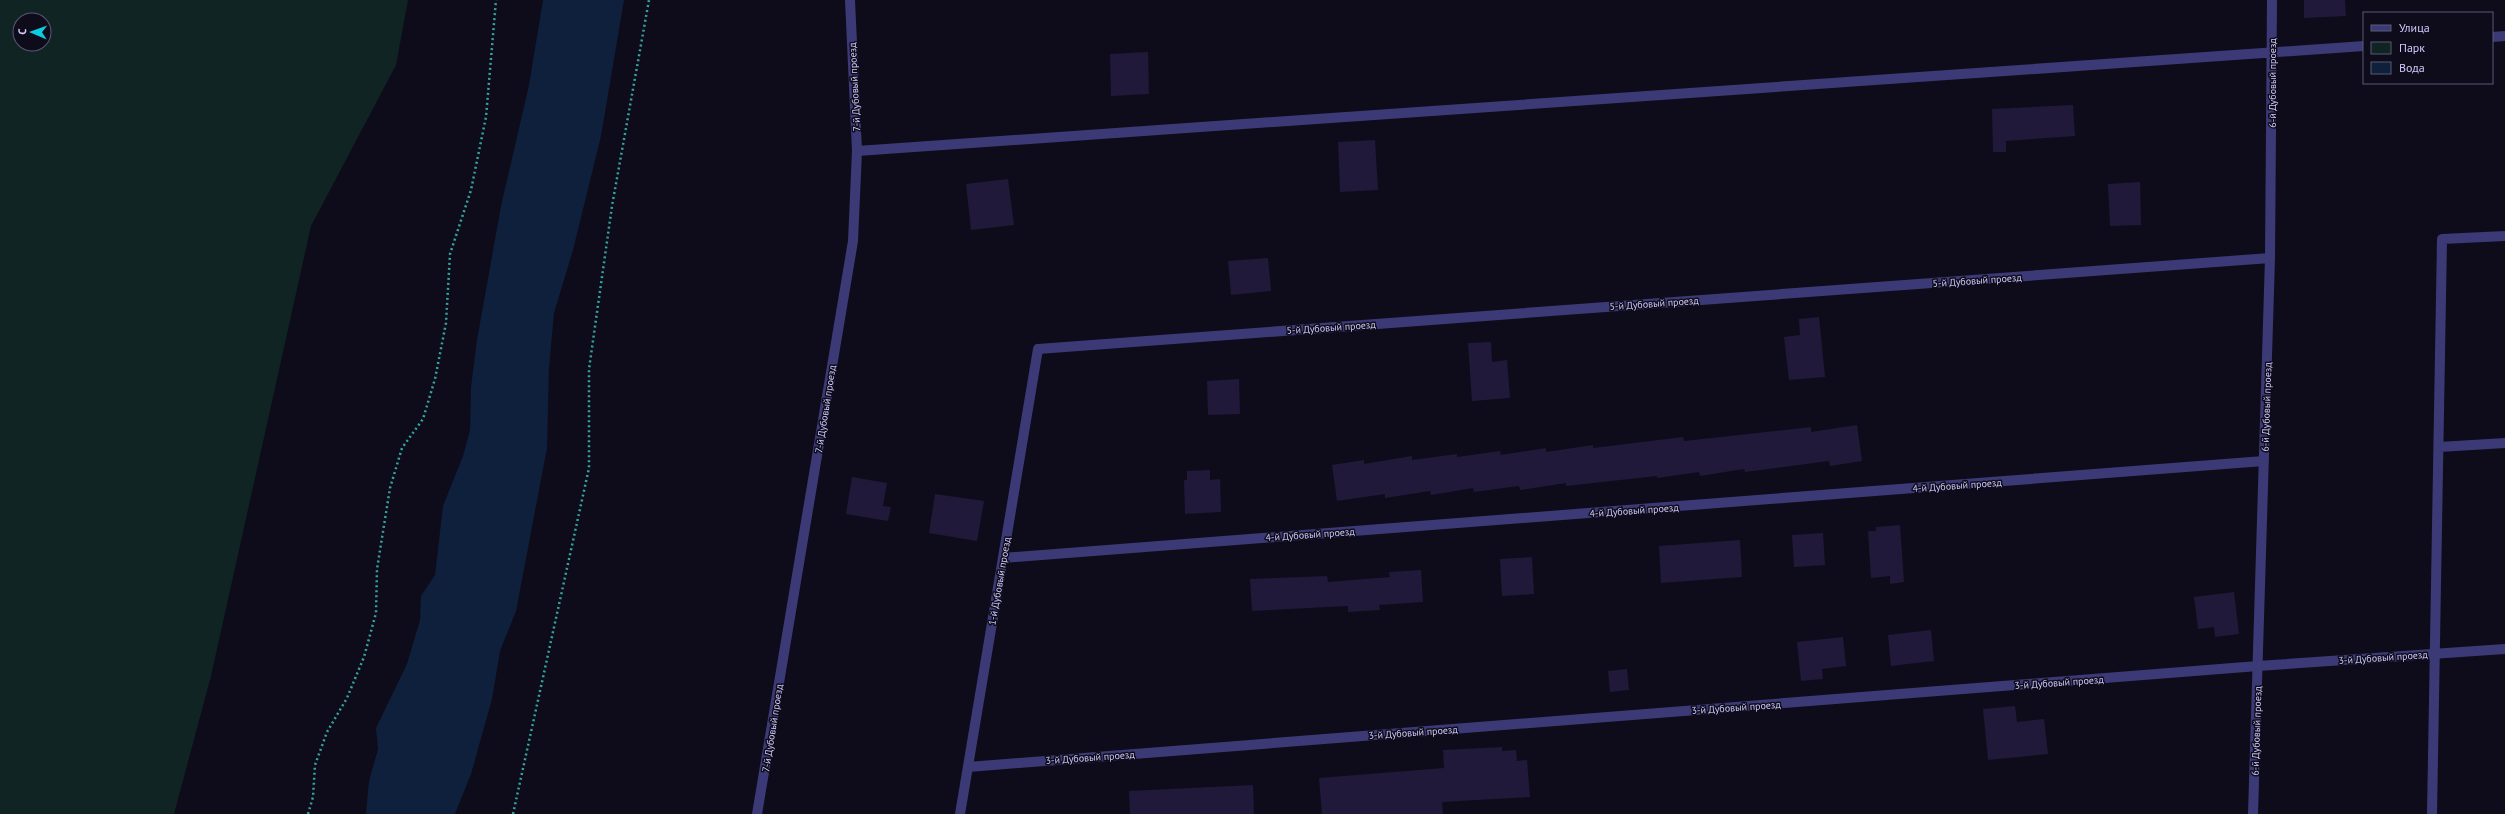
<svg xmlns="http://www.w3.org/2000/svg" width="2505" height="814" viewBox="0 0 2505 814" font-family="'PT Sans',sans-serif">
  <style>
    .green { fill: #0f2423; fill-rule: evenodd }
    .water { fill: #0e203c }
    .building { fill: #20193a }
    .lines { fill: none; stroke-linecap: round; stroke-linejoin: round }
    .path { stroke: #34a49e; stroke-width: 2.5; stroke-dasharray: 2 3; stroke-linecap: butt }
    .minor { stroke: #3c3a76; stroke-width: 10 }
    .labels { text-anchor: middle; stroke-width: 3; stroke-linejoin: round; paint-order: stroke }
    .street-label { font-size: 10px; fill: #cfc9fb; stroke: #0e0c1a }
  </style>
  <rect width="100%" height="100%" fill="#0e0c1a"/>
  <path class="green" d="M 0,0 L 408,0 L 396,65 L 311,226 L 211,676 L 174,814 L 0,814 ZM 20,20 L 44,20 L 44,44 L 20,44 Z"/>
  <path class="water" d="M 543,0 L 624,0 L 601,136 L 573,250 L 554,313 L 549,368 L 547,448 L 516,611 L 500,651 L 492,699 L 471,774 L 455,814 L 366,814 L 369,781 L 378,749 L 376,728 L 407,664 L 420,620 L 421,596 L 435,575 L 443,506 L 463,456 L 470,430 L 471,387 L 477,340 L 501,206 L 529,85 Z"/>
  <path class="building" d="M 2304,0 L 2345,0 L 2346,16 L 2304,18 Z
    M 1148,52 L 1149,94 L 1111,96 L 1110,54 Z
    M 2073,105 L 2075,136 L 2006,141 L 2006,152 L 1993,152 L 1992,109 Z
    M 1375,140 L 1378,190 L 1340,192 L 1338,142 Z
    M 1008,179 L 1014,225 L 971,230 L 966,184 Z
    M 2140,182 L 2141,225 L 2110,226 L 2108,184 Z
    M 1268,258 L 1271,291 L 1231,295 L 1228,261 Z
    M 1819,317 L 1825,377 L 1789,380 L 1784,337 L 1800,335 L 1799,319 Z
    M 1491,342 L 1492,362 L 1507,360 L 1510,398 L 1472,401 L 1468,343 Z
    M 1239,379 L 1240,414 L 1208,415 L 1207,381 Z
    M 1857,425 L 1862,461 L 1830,466 L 1829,461 L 1745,472 L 1744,469 L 1700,476 L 1699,472 L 1657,478 L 1657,476 L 1566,486 L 1566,483 L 1520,490 L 1519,486 L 1474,492 L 1473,488 L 1431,495 L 1430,491 L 1385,498 L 1385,494 L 1337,501 L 1332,465 L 1364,460 L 1364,464 L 1412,456 L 1412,460 L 1457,454 L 1457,457 L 1500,451 L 1501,455 L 1546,448 L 1546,452 L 1593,445 L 1593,448 L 1683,437 L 1684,441 L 1811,427 L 1811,432 Z
    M 1210,470 L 1210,480 L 1220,479 L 1221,512 L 1185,514 L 1184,480 L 1187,480 L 1187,471 Z
    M 852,477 L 887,483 L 883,506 L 891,507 L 888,521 L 846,514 Z
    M 935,494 L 984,501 L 977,541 L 929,533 Z
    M 1900,525 L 1904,582 L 1890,584 L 1890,576 L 1871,578 L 1868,531 L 1876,531 L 1876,527 Z
    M 1823,533 L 1825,565 L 1794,567 L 1792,535 Z
    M 1740,540 L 1742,577 L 1661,583 L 1659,546 Z
    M 1532,557 L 1534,594 L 1502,596 L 1500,559 Z
    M 1421,570 L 1423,602 L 1379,605 L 1380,610 L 1348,612 L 1348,606 L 1252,611 L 1250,579 L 1327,576 L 1328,582 L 1390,577 L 1389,572 Z
    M 2234,592 L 2239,634 L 2215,637 L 2214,627 L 2198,629 L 2194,597 Z
    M 1931,630 L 1934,661 L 1891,666 L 1888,635 Z
    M 1843,637 L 1846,666 L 1822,669 L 1823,679 L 1801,681 L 1797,642 Z
    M 1627,669 L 1629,690 L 1610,692 L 1608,671 Z
    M 2015,706 L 2017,722 L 2044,719 L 2048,754 L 1988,760 L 1983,709 Z
    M 1502,747 L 1502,751 L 1516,750 L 1517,761 L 1527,760 L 1530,797 L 1442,802 L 1443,814 L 1322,814 L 1319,778 L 1444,768 L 1443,750 Z
    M 1253,785 L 1254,814 L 1130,814 L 1129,791 Z"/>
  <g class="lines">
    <path class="path" d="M 308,814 L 313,797 L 315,765 L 327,732 L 347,698 L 364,657 L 376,613 L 377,569 L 390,488 L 402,448 L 423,419 L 435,379 L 446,323 L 450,254 L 471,190 L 486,117 L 496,0
      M 513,814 L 589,468 L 589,369 L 612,206 L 649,0"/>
    <path class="minor" d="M 2492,37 L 2505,36
      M 857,151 L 2364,46
      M 2439,447 L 2505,443
      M 1003,558 L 2264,461
      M 968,767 L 2258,666 L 2505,649
      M 757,814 L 853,241 L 857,151 L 850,0
      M 960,814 L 1038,349 L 2270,258
      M 2253,814 L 2270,258 L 2272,0
      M 2432,814 L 2442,239 L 2505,236"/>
  </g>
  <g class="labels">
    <g class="street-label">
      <text transform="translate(2272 83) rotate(-90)" y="4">6-й Дубовый проезд</text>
      <text transform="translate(854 87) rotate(-93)" y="4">7-й Дубовый проезд</text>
      <text transform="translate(1977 280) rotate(-4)" y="4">5-й Дубовый проезд</text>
      <text transform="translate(1654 303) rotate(-4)" y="4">5-й Дубовый проезд</text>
      <text transform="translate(1331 327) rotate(-4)" y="4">5-й Дубовый проезд</text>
      <text transform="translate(2266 407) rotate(-88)" y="4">6-й Дубовый проезд</text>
      <text transform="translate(825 409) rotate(-81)" y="4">7-й Дубовый проезд</text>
      <text transform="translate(1957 485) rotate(-4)" y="4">4-й Дубовый проезд</text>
      <text transform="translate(1634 510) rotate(-4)" y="4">4-й Дубовый проезд</text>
      <text transform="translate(1310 534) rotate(-4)" y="4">4-й Дубовый проезд</text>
      <text transform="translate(999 581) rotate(-80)" y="4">1-й Дубовый проезд</text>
      <text transform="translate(2383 657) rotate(-4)" y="4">3-й Дубовый проезд</text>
      <text transform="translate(2059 682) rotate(-4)" y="4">3-й Дубовый проезд</text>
      <text transform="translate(1736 707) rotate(-4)" y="4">3-й Дубовый проезд</text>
      <text transform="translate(772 728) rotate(-81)" y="4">7-й Дубовый проезд</text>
      <text transform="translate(2256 731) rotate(-88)" y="4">6-й Дубовый проезд</text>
      <text transform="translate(1413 732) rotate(-4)" y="4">3-й Дубовый проезд</text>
      <text transform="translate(1090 757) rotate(-4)" y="4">3-й Дубовый проезд</text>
    </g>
  </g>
  <rect x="2363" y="12" width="130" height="72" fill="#0e0c1a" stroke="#5b5874"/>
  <rect x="2371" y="25" width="20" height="6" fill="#3c3a76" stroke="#5b5874"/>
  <text x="2399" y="32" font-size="12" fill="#cfc9fb">Улица</text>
  <rect x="2371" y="42" width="20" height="12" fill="#0f2423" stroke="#5b5874"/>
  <text x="2399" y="52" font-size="12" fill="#cfc9fb">Парк</text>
  <rect x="2371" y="62" width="20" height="12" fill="#0e203c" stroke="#5b5874"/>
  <text x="2399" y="72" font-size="12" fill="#cfc9fb">Вода</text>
  <g transform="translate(32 32) rotate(272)"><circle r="19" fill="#0e0c1a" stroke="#5b5874"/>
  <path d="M0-3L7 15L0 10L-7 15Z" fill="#0fcbe1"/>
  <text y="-6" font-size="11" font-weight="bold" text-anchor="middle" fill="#cfc9fb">С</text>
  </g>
</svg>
